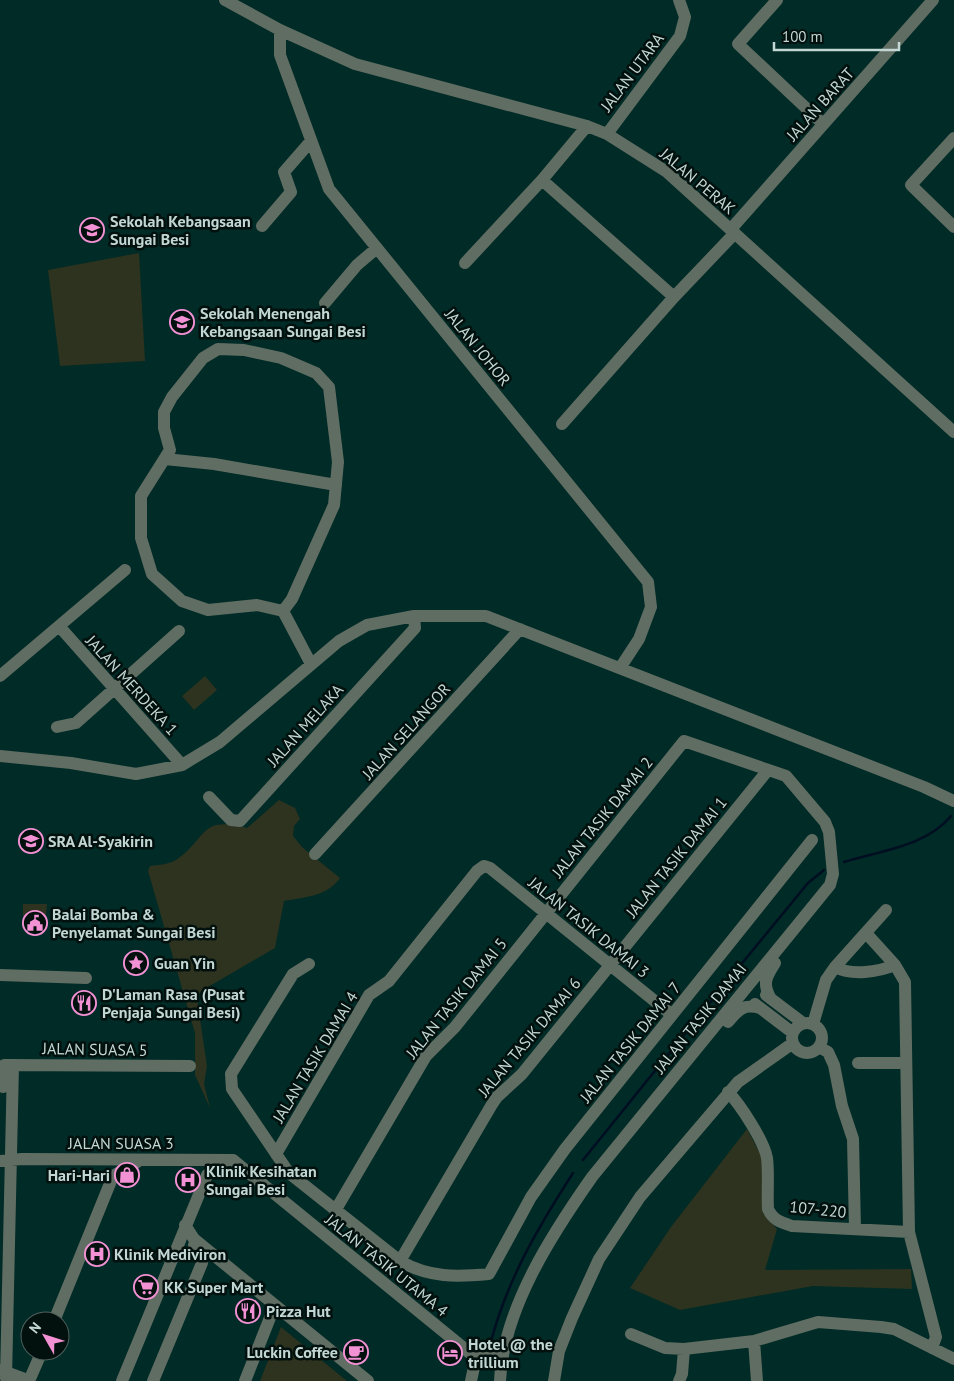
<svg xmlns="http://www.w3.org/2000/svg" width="954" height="1381" viewBox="0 0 954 1381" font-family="'PT Sans',sans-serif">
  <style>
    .green { fill: #2d331f }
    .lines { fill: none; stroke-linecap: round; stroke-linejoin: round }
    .stream { stroke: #000e21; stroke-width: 2.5 }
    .minor { stroke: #606d63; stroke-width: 12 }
    .labels { text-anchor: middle; stroke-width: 5; stroke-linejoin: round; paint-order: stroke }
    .street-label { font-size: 16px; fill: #c2d7d3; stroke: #02100e }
    .poi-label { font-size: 16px; font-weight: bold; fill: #c2d7d3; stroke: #02100e; text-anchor: start }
  </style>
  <rect width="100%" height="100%" fill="#002b26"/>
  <path class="green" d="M 139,253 L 145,361 L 60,366 L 48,270 Z
    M 205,676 L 217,690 L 194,710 L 182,696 Z
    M 279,800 L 295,808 L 300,819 L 294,826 L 293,836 L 303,848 L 340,878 C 327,897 304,897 284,901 L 275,948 L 201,991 L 197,998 L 207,1066 L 204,1084 L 210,1108 L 195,1075 L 195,1033 L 148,871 L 150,866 C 158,865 170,864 176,860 C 208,838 199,815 247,828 Z
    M 23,904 L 47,904 L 46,916 L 23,916 Z
    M 747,1129 L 763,1159 L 763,1213 L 777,1229 L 765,1270 L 911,1269 L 912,1289 L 813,1286 L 680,1310 L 630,1288 L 671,1227 Z
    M 281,1327 L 347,1381 L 260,1381 Z"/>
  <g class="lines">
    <path class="stream" d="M 844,862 C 879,851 927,846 951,816
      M 730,978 L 808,883 L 824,870
      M 583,1160 L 717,994
      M 490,1345 C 507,1280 537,1229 573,1173"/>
    <path class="minor" d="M 225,0 L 280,30 L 355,64 L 587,126 L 607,134 L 667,172 L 954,432
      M 777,0 L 738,44 L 823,124
      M 280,30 L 280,55 L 329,189 L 648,582 L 651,607 L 639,639 L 620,668
      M 607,134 L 680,36 L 685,17 L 679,0
      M 954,138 L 911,185 L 954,227
      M 542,180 L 674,297
      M 262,226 L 291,192 L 284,172 L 311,141
      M 731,229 L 933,0
      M 465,263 L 542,180 L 587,126
      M 325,303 L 357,265 L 377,248
      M 562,424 L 674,297 L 735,233
      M 165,459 L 214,464 L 336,485
      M 283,611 L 257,605 L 208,610 L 182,601 L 152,574 L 141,538 L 141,496 L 170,450 L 164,428 L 164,412 L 172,397 L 203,358 L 218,349 L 244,350 L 281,358 L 316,373 L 329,387 L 338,462 L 334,505 L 292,599 L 283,611 L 311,664
      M 59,626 L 182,765
      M 0,676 L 125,570
      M 57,727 L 76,723 L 179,631
      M 0,756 L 71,763 L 136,774 L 182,765 L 220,742 L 339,641 L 367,625 L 414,616 L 486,616 L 924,787 L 954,801
      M 209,797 L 231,820 L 240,821 L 415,628 L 414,616
      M 315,854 L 520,629
      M 866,933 L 895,965 L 905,982 L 909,1232 L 936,1337 L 932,1348
      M 309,964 L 293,974 L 231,1074 L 232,1089 L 289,1173 L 400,1261 C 429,1278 457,1277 489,1274 L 531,1197 L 565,1149 L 812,840
      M 835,967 C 852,976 878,972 895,965
      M 0,975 L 86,978
      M 766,995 L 803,1023
      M 771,999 C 762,984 766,977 775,963
      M 755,1004 L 793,1033
      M 728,1022 C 738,1010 744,1003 760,1008
      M792 1038a15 15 0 1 1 30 0a15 15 0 1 1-30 0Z
      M 813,1024 L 826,980 L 835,967 L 886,910
      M 819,1047 L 828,1052 L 834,1065 L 842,1106 L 853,1139 L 855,1229
      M 858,1063 L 906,1063
      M 5,1065 L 190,1066
      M 3,1087 L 4,1065
      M 728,1092 C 740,1104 764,1141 767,1158 C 769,1174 767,1192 768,1209 C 773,1220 780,1222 792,1226 L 909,1232
      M 276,1154 L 369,995 L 389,981 L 477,871 L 484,866 L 490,868 L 672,1015
      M 0,1161 L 22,1159 L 233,1160 L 476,1358 L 502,1358
      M 335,1211 L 426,1056 L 455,1027 L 684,741 L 786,776 L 825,822 L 829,832 L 833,874 L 830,885 L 592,1177 C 552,1234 503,1309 500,1381
      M 185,1225 L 194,1239 L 368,1381
      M 400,1261 L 491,1106 L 497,1097 L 522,1074 L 768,770
      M 54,1321 L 113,1176 L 137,1162
      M 631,1334 L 665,1348 L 684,1349 L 754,1341 L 818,1322 L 881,1327 L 894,1329 L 954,1359
      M 754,1341 L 757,1381
      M 0,1370 L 30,1381
      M 6,1378 L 13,1065
      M 29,1381 L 42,1351
      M 122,1381 L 207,1175 L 226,1160
      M 153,1381 L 202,1263 L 202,1251 L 194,1245
      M 245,1381 L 275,1305
      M 471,1381 L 476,1358
      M 554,1381 L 559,1351 L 572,1318 L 599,1259 L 640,1197 L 738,1082 L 793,1043
      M 679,1381 L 682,1374 L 684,1349"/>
  </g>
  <defs>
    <symbol id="school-ring" viewBox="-11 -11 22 22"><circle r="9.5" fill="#02100e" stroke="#f391d5" stroke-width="1.5"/><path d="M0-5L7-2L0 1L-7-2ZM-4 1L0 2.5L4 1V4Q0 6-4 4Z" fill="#f391d5"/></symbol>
    <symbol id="civic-ring" viewBox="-11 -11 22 22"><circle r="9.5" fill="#02100e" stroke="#f391d5" stroke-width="1.5"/><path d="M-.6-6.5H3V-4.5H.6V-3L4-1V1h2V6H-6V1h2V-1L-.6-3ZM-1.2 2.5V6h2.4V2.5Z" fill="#f391d5"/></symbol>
    <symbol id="sight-ring" viewBox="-11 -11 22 22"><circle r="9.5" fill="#02100e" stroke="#f391d5" stroke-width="1.5"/><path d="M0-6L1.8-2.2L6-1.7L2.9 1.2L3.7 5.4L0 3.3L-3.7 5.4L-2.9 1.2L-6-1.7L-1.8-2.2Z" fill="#f391d5"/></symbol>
    <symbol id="restaurant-ring" viewBox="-11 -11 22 22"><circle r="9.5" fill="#02100e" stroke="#f391d5" stroke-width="1.5"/><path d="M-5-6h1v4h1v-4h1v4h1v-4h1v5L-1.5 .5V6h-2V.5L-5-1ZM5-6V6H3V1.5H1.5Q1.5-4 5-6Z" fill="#f391d5"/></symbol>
    <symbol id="shop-ring" viewBox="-11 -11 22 22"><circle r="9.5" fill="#02100e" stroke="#f391d5" stroke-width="1.5"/><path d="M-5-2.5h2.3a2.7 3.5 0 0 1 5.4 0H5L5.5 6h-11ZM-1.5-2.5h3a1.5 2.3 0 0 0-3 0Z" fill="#f391d5"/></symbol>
    <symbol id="hospital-ring" viewBox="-11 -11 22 22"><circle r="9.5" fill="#02100e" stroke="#f391d5" stroke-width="1.5"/><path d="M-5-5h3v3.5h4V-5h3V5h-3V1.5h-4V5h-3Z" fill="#f391d5"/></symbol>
    <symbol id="supermarket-ring" viewBox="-11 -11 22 22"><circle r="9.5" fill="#02100e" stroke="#f391d5" stroke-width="1.5"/><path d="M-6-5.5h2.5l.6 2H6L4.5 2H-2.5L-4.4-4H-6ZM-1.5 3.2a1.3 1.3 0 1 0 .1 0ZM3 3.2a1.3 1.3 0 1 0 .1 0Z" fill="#f391d5"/></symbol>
    <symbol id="cafe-ring" viewBox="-11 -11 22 22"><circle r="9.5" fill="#02100e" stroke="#f391d5" stroke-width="1.5"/><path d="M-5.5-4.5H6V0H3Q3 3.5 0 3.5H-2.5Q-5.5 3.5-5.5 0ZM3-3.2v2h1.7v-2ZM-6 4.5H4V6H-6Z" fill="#f391d5"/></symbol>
    <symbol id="hotel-ring" viewBox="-11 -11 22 22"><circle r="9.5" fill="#02100e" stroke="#f391d5" stroke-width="1.5"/><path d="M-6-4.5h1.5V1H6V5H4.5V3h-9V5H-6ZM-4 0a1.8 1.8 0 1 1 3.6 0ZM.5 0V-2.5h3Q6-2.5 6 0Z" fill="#f391d5"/></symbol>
  </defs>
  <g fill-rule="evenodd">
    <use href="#school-ring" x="78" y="216" width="28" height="28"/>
    <use href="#school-ring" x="168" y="308" width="28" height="28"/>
    <use href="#school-ring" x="17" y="827" width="28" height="28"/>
    <use href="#civic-ring" x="21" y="909" width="28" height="28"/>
    <use href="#sight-ring" x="122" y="949" width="28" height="28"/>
    <use href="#restaurant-ring" x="70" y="989" width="28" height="28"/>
    <use href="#shop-ring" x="113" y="1161" width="28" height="28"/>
    <use href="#hospital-ring" x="174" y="1166" width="28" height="28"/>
    <use href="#hospital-ring" x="83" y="1240" width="28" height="28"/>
    <use href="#supermarket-ring" x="132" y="1273" width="28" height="28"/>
    <use href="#restaurant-ring" x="234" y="1297" width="28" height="28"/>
    <use href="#cafe-ring" x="342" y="1338" width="28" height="28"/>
    <use href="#hotel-ring" x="436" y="1339" width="28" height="28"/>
  </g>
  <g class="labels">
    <g class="street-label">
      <text transform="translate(632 72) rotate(-53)" y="6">JALAN UTARA</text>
      <text transform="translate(820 104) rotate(-48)" y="6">JALAN BARAT</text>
      <text transform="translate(698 181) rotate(40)" y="6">JALAN PERAK</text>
      <text transform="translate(478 347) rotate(51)" y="6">JALAN JOHOR</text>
      <text transform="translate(132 685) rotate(48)" y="6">JALAN MERDEKA 1</text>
      <text transform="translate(305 725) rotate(-48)" y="6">JALAN MELAKA</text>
      <text transform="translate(406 731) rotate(-48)" y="6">JALAN SELANGOR</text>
      <text transform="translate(602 817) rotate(-51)" y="6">JALAN TASIK DAMAI 2</text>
      <text transform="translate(676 857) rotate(-51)" y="6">JALAN TASIK DAMAI 1</text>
      <text transform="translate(589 927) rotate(39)" y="6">JALAN TASIK DAMAI 3</text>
      <text transform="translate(456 998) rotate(-51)" y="6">JALAN TASIK DAMAI 5</text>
      <text transform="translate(700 1018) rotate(-51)" y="6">JALAN TASIK DAMAI</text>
      <text transform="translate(529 1037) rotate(-50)" y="6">JALAN TASIK DAMAI 6</text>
      <text transform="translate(630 1042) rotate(-51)" y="6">JALAN TASIK DAMAI 7</text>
      <text transform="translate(95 1049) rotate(1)" y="6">JALAN SUASA 5</text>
      <text transform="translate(315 1057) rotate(-59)" y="6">JALAN TASIK DAMAI 4</text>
      <text x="121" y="1149">JALAN SUASA 3</text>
      <text transform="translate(818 1209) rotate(6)" y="6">107-220</text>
      <text transform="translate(387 1265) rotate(39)" y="6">JALAN TASIK UTAMA 4</text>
    </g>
    <g class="poi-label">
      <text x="110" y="227">Sekolah Kebangsaan<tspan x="110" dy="18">Sungai Besi</tspan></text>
      <text x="200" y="319">Sekolah Menengah<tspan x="200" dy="18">Kebangsaan Sungai Besi</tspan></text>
      <text x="48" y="847">SRA Al-Syakirin</text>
      <text x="52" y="920">Balai Bomba &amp;<tspan x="52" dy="18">Penyelamat Sungai Besi</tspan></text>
      <text x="154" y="969">Guan Yin</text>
      <text x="102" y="1000">D'Laman Rasa (Pusat<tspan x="102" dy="18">Penjaja Sungai Besi)</tspan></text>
      <text x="206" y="1177">Klinik Kesihatan<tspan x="206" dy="18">Sungai Besi</tspan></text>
      <text x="110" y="1181" text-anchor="end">Hari-Hari</text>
      <text x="114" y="1260">Klinik Mediviron</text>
      <text x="164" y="1293">KK Super Mart</text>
      <text x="266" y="1317">Pizza Hut</text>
      <text x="468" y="1350">Hotel @ the<tspan x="468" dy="18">trillium</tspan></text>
      <text x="338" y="1358" text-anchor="end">Luckin Coffee</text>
    </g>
  </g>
  <g transform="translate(45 1336) rotate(309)"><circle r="24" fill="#02100e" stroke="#4f605d"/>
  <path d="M0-4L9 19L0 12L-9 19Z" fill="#f391d5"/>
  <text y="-8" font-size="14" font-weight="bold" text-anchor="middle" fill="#c2d7d3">N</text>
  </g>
  <path d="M774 42v8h125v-8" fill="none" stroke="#c2d7d3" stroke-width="2.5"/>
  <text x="782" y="42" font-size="15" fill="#c2d7d3" stroke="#02100e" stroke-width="4" paint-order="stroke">100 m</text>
</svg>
